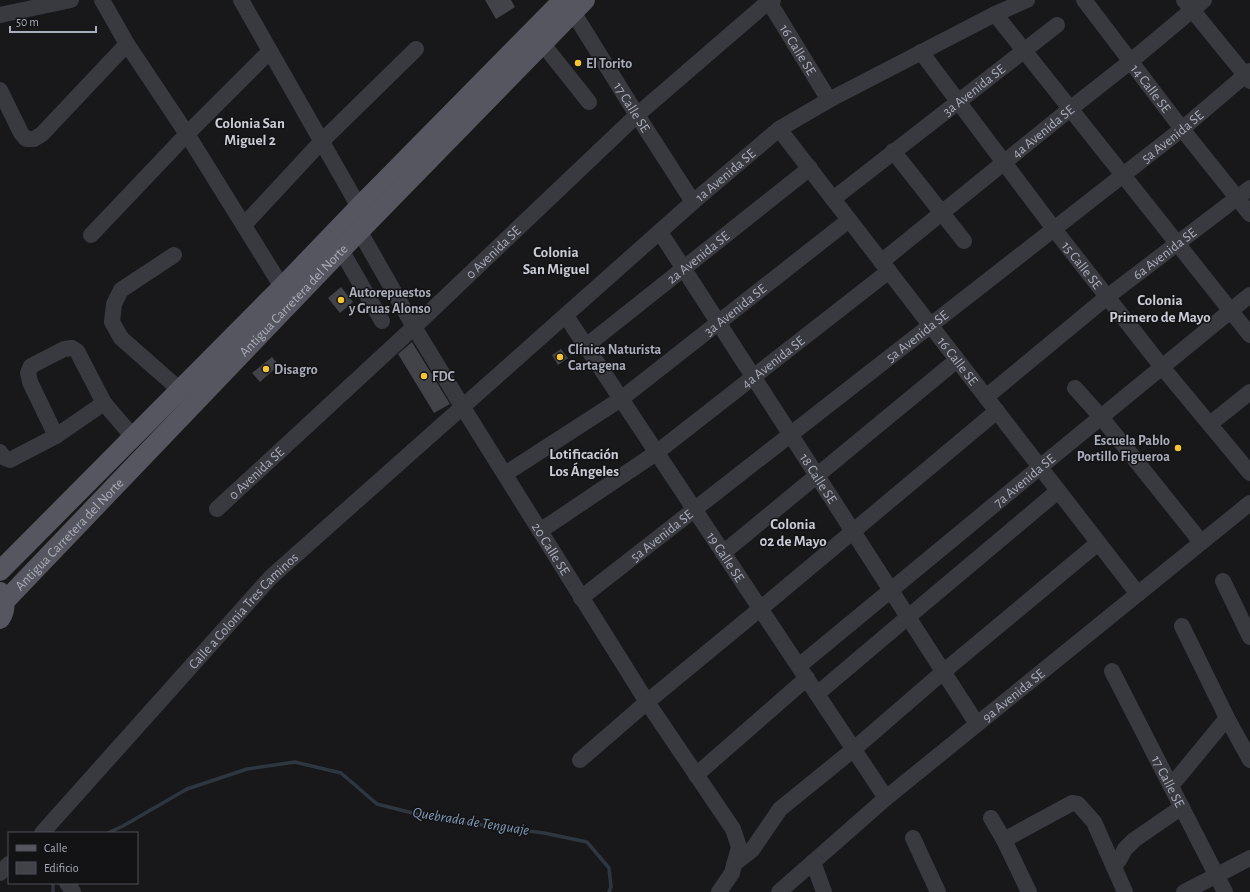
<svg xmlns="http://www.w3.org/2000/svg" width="1250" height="892" viewBox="0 0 1250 892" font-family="'Alegreya Sans',sans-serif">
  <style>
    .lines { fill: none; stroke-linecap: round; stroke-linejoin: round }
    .stream { stroke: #2e363f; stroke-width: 3.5 }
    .building { fill: #424348 }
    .minor { stroke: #393a40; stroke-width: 16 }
    .major { stroke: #55565f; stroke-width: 20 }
    .poi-dot { fill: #f7c534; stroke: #131316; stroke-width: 1.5 }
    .labels { text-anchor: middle; stroke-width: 3; stroke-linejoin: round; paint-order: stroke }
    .street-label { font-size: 14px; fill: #aaaeba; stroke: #131316 }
    .poi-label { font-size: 14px; font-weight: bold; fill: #aaaeba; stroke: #131316; text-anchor: start }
    .neighbourhood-label { font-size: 15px; font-weight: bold; fill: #cbcdd6; stroke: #131316 }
    .water-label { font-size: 15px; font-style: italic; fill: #8199b6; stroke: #131316 }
  </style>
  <rect width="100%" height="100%" fill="#18181a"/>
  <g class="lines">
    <path class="stream" d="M 108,833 L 123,826 L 187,789 L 247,769 L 295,762 L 341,773 L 377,804 L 436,819 L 544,833 L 587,842 L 609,868 L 611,887 L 609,892
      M 53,883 L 53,892"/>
  </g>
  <path class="building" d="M 485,0 L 511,0 L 515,7 L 496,19 Z
    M 341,287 L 353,302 L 340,313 L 328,298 Z
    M 412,342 L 450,404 L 434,413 L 398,354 Z
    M 561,349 L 568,358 L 558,365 L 552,355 Z
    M 272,357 L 279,365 L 260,382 L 252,373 Z"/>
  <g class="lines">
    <g class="minor">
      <path d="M 102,0 L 127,44 L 187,134 L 282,287"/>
      <path d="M 241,0 L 359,207"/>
      <path id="s1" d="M 768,0 L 829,100"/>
      <path id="s2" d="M 1084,0 L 1182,129 L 1250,214"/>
      <path d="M 1184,0 L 1250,81"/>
      <path id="s3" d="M 573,12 L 637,115 L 693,202"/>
      <path d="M 995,14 L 1250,335"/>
      <path d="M 0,15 L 71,0"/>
      <path d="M 542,43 L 589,102"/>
      <path id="s4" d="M 921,52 L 1054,229 L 1162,367 L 1250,473"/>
      <path d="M 0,90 L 21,133 L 26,139 L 34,139 L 42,134 L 127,44"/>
      <path id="s5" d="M 779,129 L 1138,594"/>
      <path d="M 893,151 L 964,241"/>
      <path id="s6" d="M 833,199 L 1057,25"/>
      <path d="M 244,225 L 321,142 L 416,49"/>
      <path id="s7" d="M 360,232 L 414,327 L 462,406 L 647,702 L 733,829 L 739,847 L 732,873 L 719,892"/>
      <path id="s8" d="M 660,232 L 977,724"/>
      <path d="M 91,235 L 187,134 L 270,51"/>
      <path d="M 341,250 L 382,321"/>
      <path d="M 174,255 L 121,290 L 114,304 L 112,322 L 121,338 L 180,390"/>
      <path id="s9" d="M 881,262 L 1070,109 L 1131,61 L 1204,0"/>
      <path id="s10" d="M 566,316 L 886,798"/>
      <path id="s11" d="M 586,346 L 810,168"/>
      <path d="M 1075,388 L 1101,417 L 1201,542"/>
      <path id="s12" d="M 986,397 L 1107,297 L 1250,188"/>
      <path d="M 1210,424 L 1250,392"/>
      <path d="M 56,436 L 30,382 L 28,373 L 31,366 L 64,349 L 72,348 L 77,351 L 104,403"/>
      <path d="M 0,452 C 3,457 5,459 10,460 L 56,436 L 104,403 L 133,437"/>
      <path id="s13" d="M 505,474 L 621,399 L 849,220"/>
      <path id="s14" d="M 217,509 L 414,327 L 637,115 L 769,1 L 773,0"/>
      <path id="s15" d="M 540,531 L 656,453 L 889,271"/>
      <path d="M 723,553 L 957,360"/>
      <path d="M 1223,581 L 1250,637"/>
      <path id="s16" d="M 581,598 L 1182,129 L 1250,71"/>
      <path d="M 1182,626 L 1227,718 L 1250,760"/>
      <path id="s17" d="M 799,666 L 1040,467 L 1250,295"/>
      <path id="s18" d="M 1112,671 L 1225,892"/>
      <path d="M 817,694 L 908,617 L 1058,491"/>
      <path d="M 580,760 L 647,702 L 760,609 L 997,411"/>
      <path d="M 696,775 L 807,678"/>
      <path d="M 1171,786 L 1227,718"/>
      <path d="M 991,818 L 1004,840 L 1029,892"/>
      <path id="s19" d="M 42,833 L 271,577 L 693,202 L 779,129 L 829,100 L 995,14 L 1027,0"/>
      <path d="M 913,838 L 938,892"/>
      <path d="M 1004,840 L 1072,803 L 1078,804 L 1094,822 L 1125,892"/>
      <path d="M 813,862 L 824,892"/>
      <path d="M 734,864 L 752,850 L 780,809 L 854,749 L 943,672 L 1098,543"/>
      <path d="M 1114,866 L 1119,860 L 1125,849 L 1134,840 L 1182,807"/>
      <path d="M 0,873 L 9,864"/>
      <path d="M 67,883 L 73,892"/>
      <path id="s20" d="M 779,892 L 886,798 L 1250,503"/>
      <path d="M 1184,892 L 1250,858"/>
    </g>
    <g class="major">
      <path d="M 0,571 L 282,287 L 359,207 L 563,0"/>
      <path d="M 0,592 C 6,600 6,610 0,619"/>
      <path id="s21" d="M 4,602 L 341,250 L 585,0"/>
    </g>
  </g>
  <g class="poi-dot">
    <circle cx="578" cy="63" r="4"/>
    <circle cx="341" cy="300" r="4"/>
    <circle cx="560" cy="357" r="4"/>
    <circle cx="266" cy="369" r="4"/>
    <circle cx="424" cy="376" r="4"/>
    <circle cx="1178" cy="448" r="4"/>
  </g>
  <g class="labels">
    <g class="street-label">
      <text dy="5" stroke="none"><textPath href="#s1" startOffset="58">16 Calle SE</textPath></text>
      <text dy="5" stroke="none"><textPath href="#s2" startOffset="111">14 Calle SE</textPath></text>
      <text dy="5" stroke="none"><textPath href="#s6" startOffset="178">3a Avenida SE</textPath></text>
      <text dy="5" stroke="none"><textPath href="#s3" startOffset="112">17 Calle SE</textPath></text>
      <text dy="5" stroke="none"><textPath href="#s9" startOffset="208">4a Avenida SE</textPath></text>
      <text dy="5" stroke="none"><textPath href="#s16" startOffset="750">5a Avenida SE</textPath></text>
      <text dy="5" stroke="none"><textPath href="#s19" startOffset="950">1a Avenida SE</textPath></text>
      <text dy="5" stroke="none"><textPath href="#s14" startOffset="377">0 Avenida SE</textPath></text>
      <text dy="5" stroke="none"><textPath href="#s12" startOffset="229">6a Avenida SE</textPath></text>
      <text dy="5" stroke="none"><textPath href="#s11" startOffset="143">2a Avenida SE</textPath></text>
      <text dy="5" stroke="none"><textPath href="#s4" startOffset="267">15 Calle SE</textPath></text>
      <text dy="5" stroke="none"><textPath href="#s21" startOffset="418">Antigua Carretera del Norte</textPath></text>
      <text dy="5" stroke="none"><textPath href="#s13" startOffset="283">3a Avenida SE</textPath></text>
      <text dy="5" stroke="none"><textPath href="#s16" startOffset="426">5a Avenida SE</textPath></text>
      <text dy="5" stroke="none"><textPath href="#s5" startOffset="293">16 Calle SE</textPath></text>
      <text dy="5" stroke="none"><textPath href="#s15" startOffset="288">4a Avenida SE</textPath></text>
      <text dy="5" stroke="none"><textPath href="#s14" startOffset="53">0 Avenida SE</textPath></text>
      <text dy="5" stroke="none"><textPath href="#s8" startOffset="293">18 Calle SE</textPath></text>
      <text dy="5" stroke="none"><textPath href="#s17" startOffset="292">7a Avenida SE</textPath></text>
      <text dy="5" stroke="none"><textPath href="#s21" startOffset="94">Antigua Carretera del Norte</textPath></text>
      <text dy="5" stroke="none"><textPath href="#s16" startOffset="102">5a Avenida SE</textPath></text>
      <text dy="5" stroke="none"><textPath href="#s7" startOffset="370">20 Calle SE</textPath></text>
      <text dy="5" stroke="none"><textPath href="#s10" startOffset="289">19 Calle SE</textPath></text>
      <text dy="5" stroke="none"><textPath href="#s19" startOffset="300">Calle a Colonia Tres Caminos</textPath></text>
      <text dy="5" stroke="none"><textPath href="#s20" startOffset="306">9a Avenida SE</textPath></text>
      <text dy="5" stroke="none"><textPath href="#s18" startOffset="124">17 Calle SE</textPath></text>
    </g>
    <g class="poi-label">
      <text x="586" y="68">El Torito</text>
      <text x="349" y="297">Autorepuestos<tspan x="349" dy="16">y Gruas Alonso</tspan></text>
      <text x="568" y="354">Clínica Naturista<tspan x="568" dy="16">Cartagena</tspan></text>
      <text x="274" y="374">Disagro</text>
      <text x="432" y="381">FDC</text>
      <text x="1170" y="445" text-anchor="end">Escuela Pablo<tspan x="1170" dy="16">Portillo Figueroa</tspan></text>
    </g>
    <g class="neighbourhood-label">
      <text x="250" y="128">Colonia San<tspan x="250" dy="17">Miguel 2</tspan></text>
      <text x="556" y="257">Colonia<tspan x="556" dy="17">San Miguel</tspan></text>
      <text x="1160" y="305">Colonia<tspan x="1160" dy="17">Primero de Mayo</tspan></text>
      <text x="584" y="459">Lotificación<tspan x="584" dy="17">Los Ángeles</tspan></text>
      <text x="793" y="529">Colonia<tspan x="793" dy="17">02 de Mayo</tspan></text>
    </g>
    <g class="water-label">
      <text transform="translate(471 821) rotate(9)" y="5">Quebrada de Tenguaje</text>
    </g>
  </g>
  <rect x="8" y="832" width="130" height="52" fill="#131316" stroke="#4f5158"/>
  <rect x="16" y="845" width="20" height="6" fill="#55565f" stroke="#4f5158"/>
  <text x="44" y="852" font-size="12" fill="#aaaeba">Calle</text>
  <rect x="16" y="862" width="20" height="12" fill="#424348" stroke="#4f5158"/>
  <text x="44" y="872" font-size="12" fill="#aaaeba">Edificio</text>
  <path d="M10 26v6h86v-6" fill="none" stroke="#aaaeba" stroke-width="2"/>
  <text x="16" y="26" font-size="12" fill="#aaaeba" stroke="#131316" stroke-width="3" paint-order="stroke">50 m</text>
</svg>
